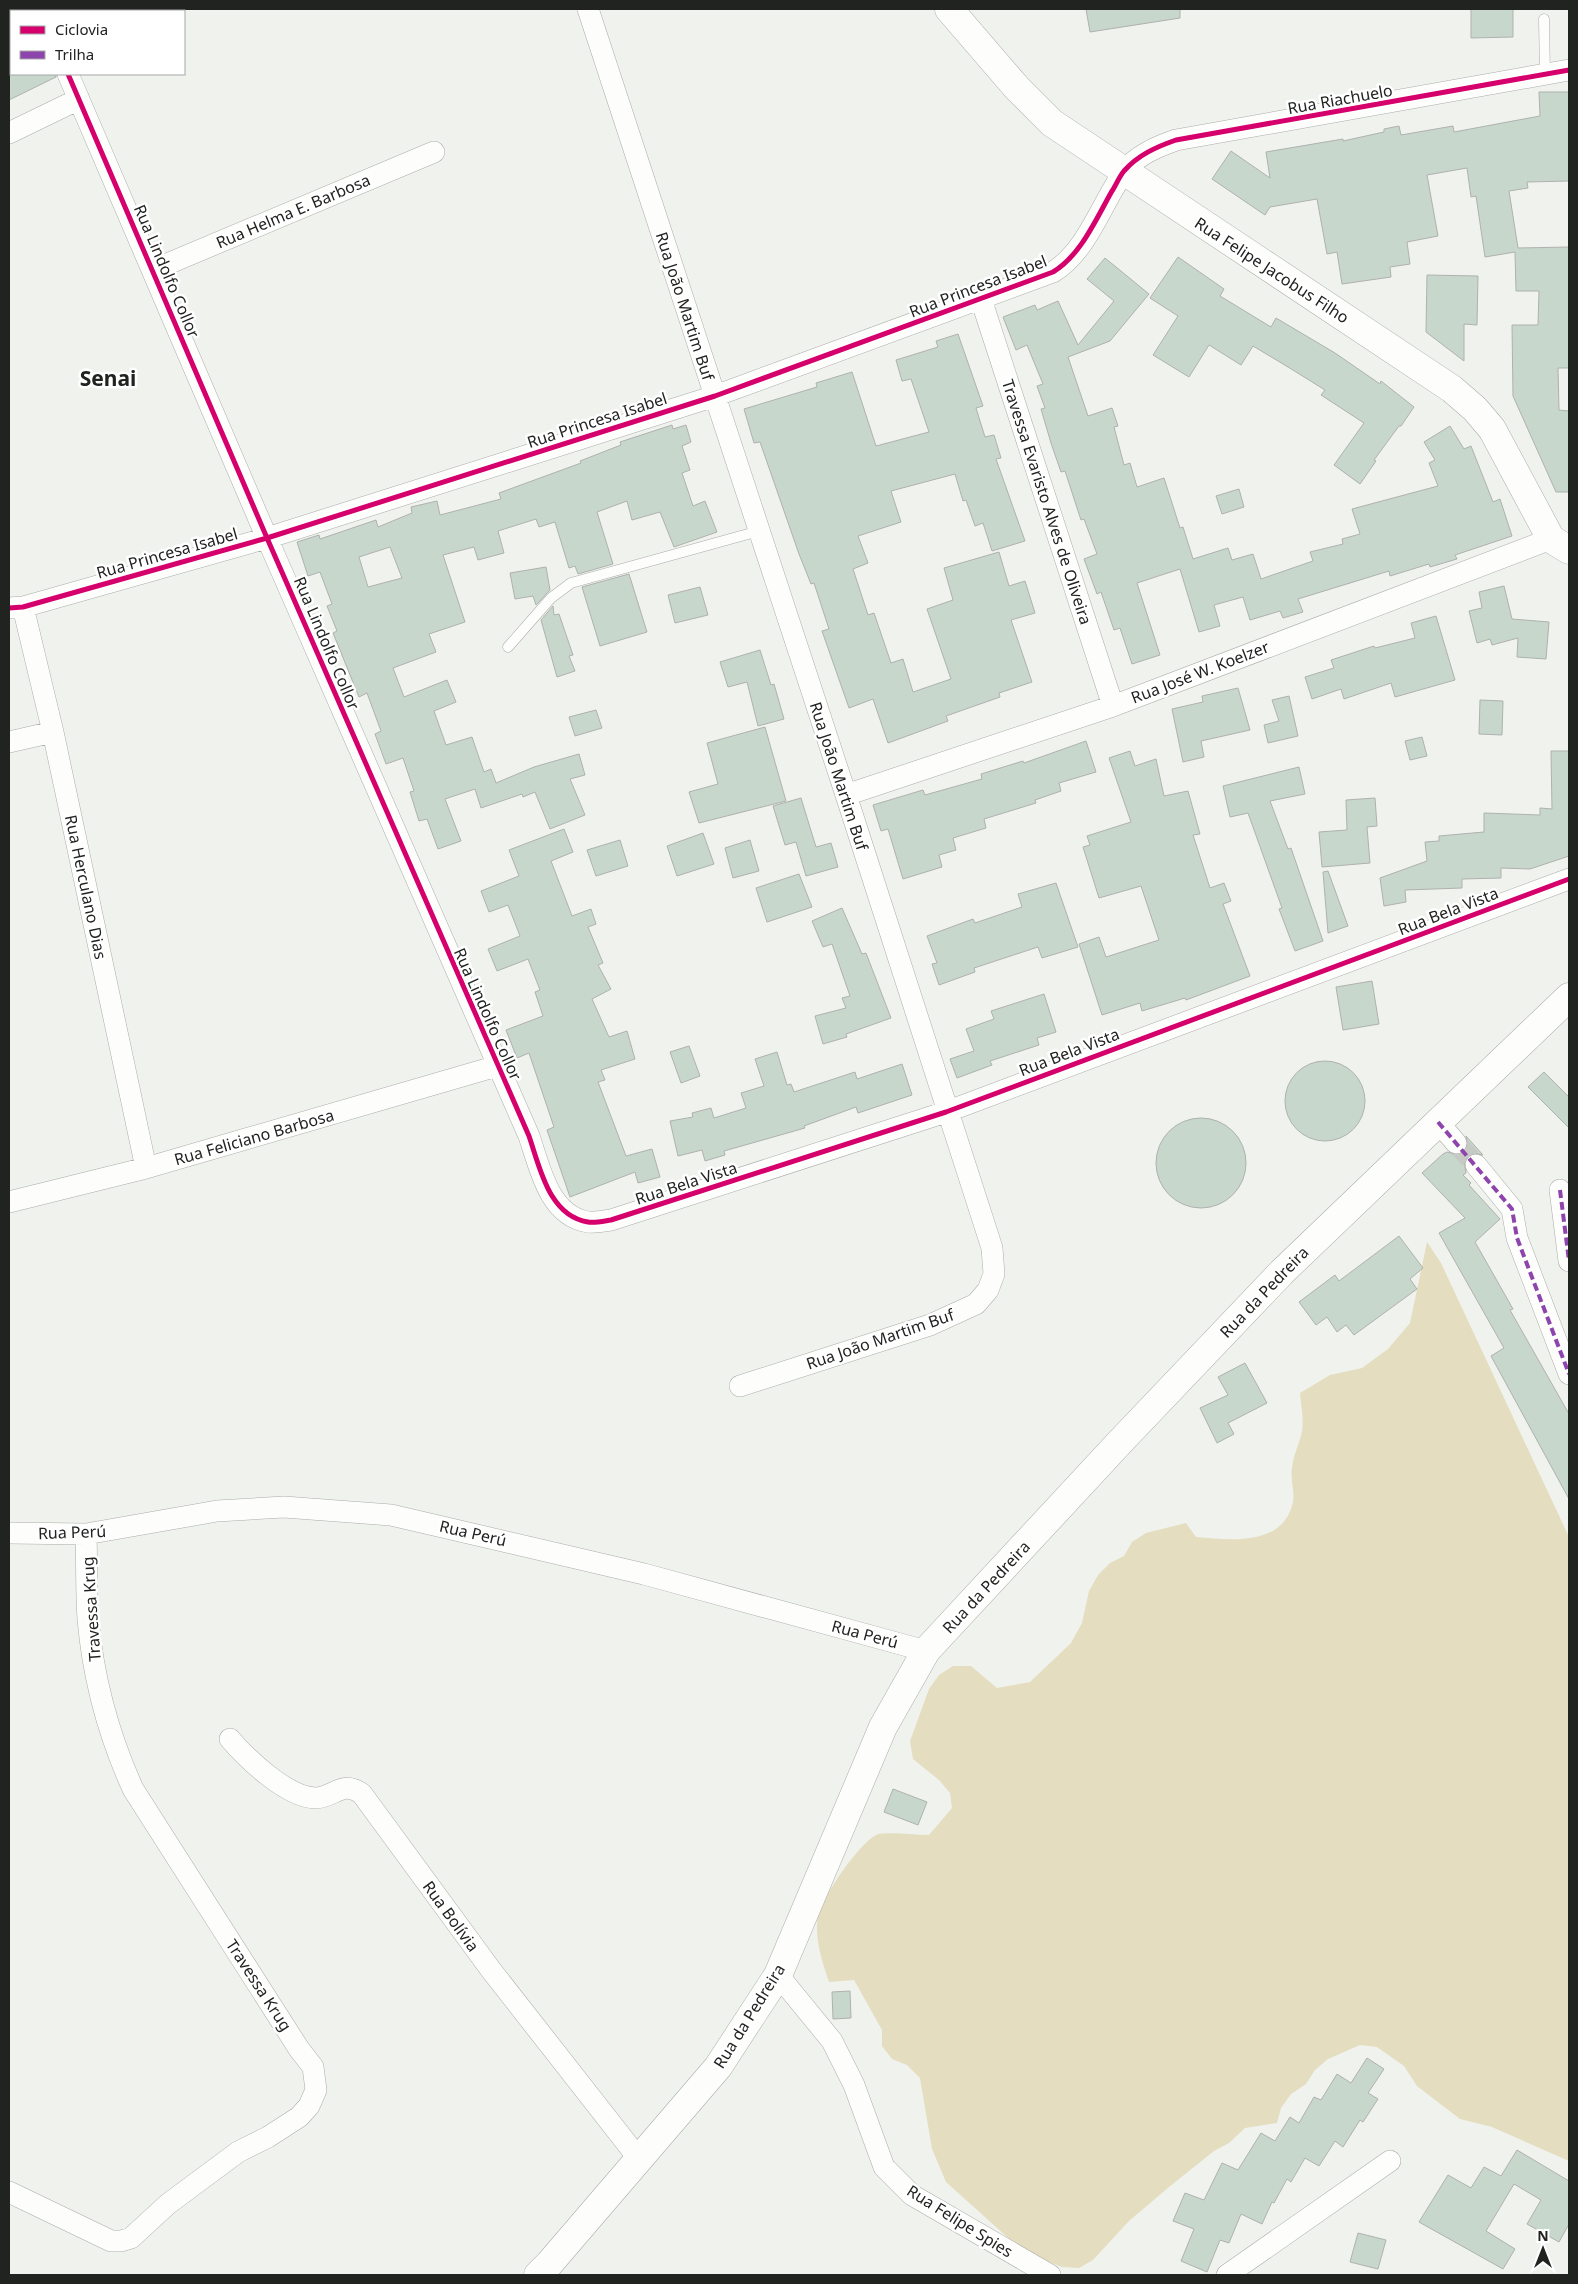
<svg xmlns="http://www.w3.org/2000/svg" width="1578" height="2284" viewBox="0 0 1578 2284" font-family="'Noto Sans',sans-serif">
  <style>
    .green { fill: #e4ddbf }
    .building { fill: #c7d7cc; stroke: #afb1ae; fill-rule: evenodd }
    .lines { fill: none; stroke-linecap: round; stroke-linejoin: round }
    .street-tunnel { stroke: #c7c9c5; stroke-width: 21; stroke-dasharray: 21 11; stroke-linecap: butt }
    .lane-casing { stroke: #abadaa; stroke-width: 11 }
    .street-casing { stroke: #abadaa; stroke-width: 22 }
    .secondary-casing { stroke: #abadaa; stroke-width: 29 }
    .lane { stroke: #fdfdfc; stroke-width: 10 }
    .street { stroke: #fdfdfc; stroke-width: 21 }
    .secondary { stroke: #fdfdfc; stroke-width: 28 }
    .quiet { stroke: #8e44ad; stroke-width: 4; stroke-dasharray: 8 4; stroke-linecap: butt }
    .cycleway-casing { stroke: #fff; stroke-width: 8 }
    .cycleway { stroke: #d6006c; stroke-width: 5 }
    .labels { text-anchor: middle; stroke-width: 5; stroke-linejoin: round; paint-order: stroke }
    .street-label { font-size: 16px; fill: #212321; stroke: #fff }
    .district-label { font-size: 21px; font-weight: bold; fill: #212321; stroke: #fff }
  </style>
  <rect width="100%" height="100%" fill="#f0f2ee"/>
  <path class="green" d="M 1427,1242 L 1441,1263 L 1569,1537 L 1569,2161 L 1492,2127 L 1460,2119 L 1417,2086 L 1404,2066 L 1377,2047 L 1360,2045 L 1328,2059 L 1315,2070 L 1306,2084 L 1291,2094 L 1281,2108 L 1277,2123 L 1245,2128 L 1229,2143 L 1214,2151 L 1169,2187 L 1129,2221 L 1093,2260 L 1079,2268 L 1062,2267 L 1025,2253 L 946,2182 L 932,2149 L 920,2078 L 907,2065 L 892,2059 L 882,2046 L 882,2030 L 854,1980 L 829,1982 C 822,1961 814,1938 818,1915 C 822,1898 862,1838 879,1834 C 890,1832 917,1835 929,1835 L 952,1808 L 950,1793 L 939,1780 L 913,1759 L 910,1741 L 929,1689 L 939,1675 L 953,1666 L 971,1666 L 997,1688 L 1030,1682 L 1071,1643 L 1082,1623 L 1089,1591 L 1098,1575 L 1110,1563 L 1124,1556 L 1132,1542 L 1146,1533 L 1186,1523 L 1196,1537 C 1231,1540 1283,1547 1293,1502 C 1295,1491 1290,1479 1292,1468 C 1293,1455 1300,1443 1302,1431 C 1304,1419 1301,1405 1300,1393 L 1330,1375 L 1362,1368 L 1388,1349 L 1410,1323 Z"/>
  <path class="building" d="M 1086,9 L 1180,9 L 1180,18 L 1090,32 Z
    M 1471,9 L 1513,9 L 1513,37 L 1471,38 Z
    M 9,74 L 56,74 L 56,77 L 9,100 Z
    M 1539,92 L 1569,92 L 1569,181 L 1527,182 L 1528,188 L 1509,191 L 1518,248 L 1569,247 L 1569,368 L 1558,368 L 1559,410 L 1569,411 L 1569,492 L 1556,492 L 1513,396 L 1512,325 L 1538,325 L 1539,291 L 1516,291 L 1515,252 L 1485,257 L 1476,196 L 1471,197 L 1467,168 L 1427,175 L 1438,236 L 1407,242 L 1410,264 L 1390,267 L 1391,277 L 1342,284 L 1337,252 L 1327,254 L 1317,199 L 1270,207 L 1265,215 L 1212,179 L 1231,151 L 1270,178 L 1266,152 L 1343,139 L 1343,141 L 1384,132 L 1384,129 L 1399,126 L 1401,135 L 1453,126 L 1454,132 L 1540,116 Z
    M 1178,257 L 1224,289 L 1220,296 L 1271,327 L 1276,318 L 1335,353 L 1380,384 L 1381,381 L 1414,407 L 1401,426 L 1399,426 L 1374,460 L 1376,461 L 1360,484 L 1334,465 L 1364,423 L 1321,395 L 1325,390 L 1288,367 L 1253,346 L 1241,365 L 1209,345 L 1189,377 L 1153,355 L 1178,316 L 1150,298 Z
    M 1105,258 L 1149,294 L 1110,341 L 1068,357 L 1088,416 L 1112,408 L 1118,426 L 1114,427 L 1124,465 L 1130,463 L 1137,487 L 1164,478 L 1180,528 L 1183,527 L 1193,559 L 1228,548 L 1232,560 L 1253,554 L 1261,579 L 1313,561 L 1310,552 L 1343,544 L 1342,539 L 1360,534 L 1352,509 L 1438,486 L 1429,463 L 1435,460 L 1424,442 L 1450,426 L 1464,449 L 1471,446 L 1493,502 L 1500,499 L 1512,536 L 1455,555 L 1457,559 L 1430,567 L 1429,564 L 1390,576 L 1389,571 L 1298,599 L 1303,612 L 1283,618 L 1280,611 L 1250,620 L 1243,597 L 1214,605 L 1220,626 L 1199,632 L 1180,569 L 1137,583 L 1160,655 L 1132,664 L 1120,628 L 1114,630 L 1101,592 L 1097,594 L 1084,559 L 1097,554 L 1084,519 L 1081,520 L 1065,471 L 1061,472 L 1051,443 L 1041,409 L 1045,408 L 1037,386 L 1043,384 L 1027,345 L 1016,350 L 1003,317 L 1035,305 L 1037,310 L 1058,301 L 1078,345 L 1114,301 L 1087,279 Z
    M 1427,275 L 1478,276 L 1477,325 L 1464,324 L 1464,361 L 1426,332 Z
    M 958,334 L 983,406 L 976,408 L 985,437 L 994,435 L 1001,458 L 996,459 L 1025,541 L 992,551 L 983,523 L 975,526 L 966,500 L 963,501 L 955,474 L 891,491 L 901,522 L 858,536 L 868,563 L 853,569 L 868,615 L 874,613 L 891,663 L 903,659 L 913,692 L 951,679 L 927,609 L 953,600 L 944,568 L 999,552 L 1009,586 L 1025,581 L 1035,613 L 1011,620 L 1032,682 L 999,693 L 1000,697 L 946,716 L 948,721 L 888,743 L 873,699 L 849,708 L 822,631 L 829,629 L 814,583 L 811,584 L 799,554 L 760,442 L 754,443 L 744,409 L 817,387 L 816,383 L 852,372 L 876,446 L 929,432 L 911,379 L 902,381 L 896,360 L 938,347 L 936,341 Z
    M 672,425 L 673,429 L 686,425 L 691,442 L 682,446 L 690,470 L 682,473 L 693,506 L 705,501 L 717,532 L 674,547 L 660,512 L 632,520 L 627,501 L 597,512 L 613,564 L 578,574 L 575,566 L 569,568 L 555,522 L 539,527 L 536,519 L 498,531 L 504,553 L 478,560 L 474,547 L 443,555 L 465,622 L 429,634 L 436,652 L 393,668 L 404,697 L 447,680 L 456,702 L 434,711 L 446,745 L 472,737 L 484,772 L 491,769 L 496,783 L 534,767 L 579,754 L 585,775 L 570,779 L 585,815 L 550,829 L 535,792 L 523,797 L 522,794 L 481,808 L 475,789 L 445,799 L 461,841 L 438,849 L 427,819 L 419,821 L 410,792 L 414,791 L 403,758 L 386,764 L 375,734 L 381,731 L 367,693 L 359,697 L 333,633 L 337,631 L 327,606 L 332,604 L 320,572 L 308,576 L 297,542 L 319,535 L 320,539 L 376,520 L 378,527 L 412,513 L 411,507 L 437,501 L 440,515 L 501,499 L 499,493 L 581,463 L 580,461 L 621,445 L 620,442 ZM 390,547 L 402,578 L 368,587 L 359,557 Z
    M 1239,489 L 1244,507 L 1222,514 L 1216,496 Z
    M 546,567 L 550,590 L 536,605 L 533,596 L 515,599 L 510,573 Z
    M 629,574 L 647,632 L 600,646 L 582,587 Z
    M 1504,586 L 1512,619 L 1549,622 L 1546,659 L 1517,657 L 1518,638 L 1492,645 L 1490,639 L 1477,643 L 1469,611 L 1482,608 L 1479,592 Z
    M 700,587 L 708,615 L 675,623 L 668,595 Z
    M 553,606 L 554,615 L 559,614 L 573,655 L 569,656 L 575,671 L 557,677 L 541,620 Z
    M 1436,616 L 1455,680 L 1395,697 L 1391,683 L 1344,699 L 1341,689 L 1312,699 L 1305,677 L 1334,668 L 1331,660 L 1374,646 L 1375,648 L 1415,638 L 1411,623 Z
    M 760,650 L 771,685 L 774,684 L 784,719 L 758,726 L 747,682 L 728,687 L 720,662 Z
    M 1238,688 L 1250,730 L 1201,741 L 1204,757 L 1183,762 L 1172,709 L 1203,702 L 1202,696 Z
    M 1289,696 L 1298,736 L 1268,743 L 1264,725 L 1279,721 L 1272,700 Z
    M 1480,700 L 1503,701 L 1502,735 L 1479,734 Z
    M 596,710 L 602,728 L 575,736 L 569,717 Z
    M 765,727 L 786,801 L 699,823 L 689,792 L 718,784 L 707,743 Z
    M 1422,737 L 1427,756 L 1410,760 L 1405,741 Z
    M 1086,741 L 1096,772 L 1059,783 L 1061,791 L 1035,800 L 1036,803 L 984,819 L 986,828 L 953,838 L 956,850 L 939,855 L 942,867 L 903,879 L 888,829 L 881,831 L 873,805 L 923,790 L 925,795 L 982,779 L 981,774 L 1023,761 L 1024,763 Z
    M 1130,751 L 1135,766 L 1156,759 L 1164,796 L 1188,791 L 1200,834 L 1193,835 L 1210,888 L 1224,883 L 1231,901 L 1223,904 L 1250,976 L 1186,1000 L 1185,998 L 1142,1011 L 1140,1003 L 1102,1015 L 1079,944 L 1099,937 L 1106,957 L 1159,940 L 1141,886 L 1099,898 L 1083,847 L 1090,845 L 1087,836 L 1131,822 L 1109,758 Z
    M 1551,751 L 1569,751 L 1569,856 L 1530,869 L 1501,868 L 1501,878 L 1462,879 L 1462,888 L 1405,890 L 1406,902 L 1384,906 L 1380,878 L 1427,861 L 1425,842 L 1439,841 L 1439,836 L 1484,832 L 1484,813 L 1540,815 L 1540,808 L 1552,809 Z
    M 1299,767 L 1305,794 L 1270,801 L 1288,849 L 1291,848 L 1323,941 L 1295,951 L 1279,909 L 1282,908 L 1248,813 L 1230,817 L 1223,786 Z
    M 801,798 L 816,847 L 831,843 L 838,867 L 806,876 L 796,842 L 785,845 L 773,806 Z
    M 1375,798 L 1377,826 L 1367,827 L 1370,863 L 1322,867 L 1319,832 L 1347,830 L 1346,800 Z
    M 564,829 L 573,852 L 551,861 L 572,916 L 591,909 L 596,924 L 588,927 L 603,963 L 598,965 L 611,989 L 592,999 L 609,1037 L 627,1031 L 635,1059 L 601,1070 L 605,1080 L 598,1082 L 626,1156 L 652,1149 L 660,1177 L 638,1183 L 635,1172 L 570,1197 L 547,1130 L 554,1127 L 529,1053 L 517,1058 L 506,1030 L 543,1016 L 535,992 L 540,990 L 528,959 L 497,971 L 488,949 L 520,936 L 508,905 L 489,912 L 481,891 L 519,876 L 509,850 Z
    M 703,833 L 714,864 L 677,876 L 667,846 Z
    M 620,840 L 628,866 L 596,876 L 587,850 Z
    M 750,840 L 759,871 L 733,878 L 725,848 Z
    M 1328,871 L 1348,926 L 1328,933 L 1323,872 Z
    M 799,874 L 812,907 L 767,922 L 756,888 Z
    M 1056,883 L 1078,947 L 1042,958 L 1038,947 L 974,968 L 975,972 L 939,985 L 932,964 L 937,963 L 927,936 L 973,919 L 975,923 L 1022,907 L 1018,894 Z
    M 842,908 L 862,954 L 866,953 L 891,1018 L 846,1034 L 847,1037 L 823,1044 L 815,1016 L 846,1008 L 842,998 L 850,996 L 832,944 L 823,947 L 812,921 Z
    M 1372,981 L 1379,1024 L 1343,1030 L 1336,987 Z
    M 1044,994 L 1056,1032 L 1037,1038 L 1039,1045 L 990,1061 L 992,1065 L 957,1078 L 950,1059 L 974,1051 L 966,1029 L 994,1019 L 991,1011 Z
    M 689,1046 L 700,1076 L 681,1083 L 670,1052 Z
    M 777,1052 L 787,1085 L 791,1084 L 794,1092 L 855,1072 L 857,1079 L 902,1064 L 912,1095 L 858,1113 L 856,1107 L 804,1126 L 805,1128 L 724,1151 L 725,1155 L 705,1161 L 702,1150 L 678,1156 L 670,1121 L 693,1117 L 692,1113 L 711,1108 L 714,1118 L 746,1108 L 741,1093 L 764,1086 L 755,1059 Z
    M1285 1101a40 40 0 1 1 80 0a40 40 0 1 1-80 0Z
    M 1544,1072 L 1569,1097 L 1569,1128 L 1528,1087 Z
    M1156 1163a45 45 0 1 1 90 0a45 45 0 1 1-90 0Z
    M 1466,1136 L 1483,1155 L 1474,1153 L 1468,1156 L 1464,1161 L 1466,1173 L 1463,1175 L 1471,1183 L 1469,1185 L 1500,1219 L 1475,1242 L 1513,1309 L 1510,1310 L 1569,1414 L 1569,1499 L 1491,1356 L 1504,1348 L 1439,1233 L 1465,1218 L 1422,1173 L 1443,1154 L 1447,1152 L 1458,1155 L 1464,1153 L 1468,1147 Z
    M 1399,1236 L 1423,1268 L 1410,1279 L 1417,1289 L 1354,1335 L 1346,1325 L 1337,1332 L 1327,1317 L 1316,1325 L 1299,1302 L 1335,1275 L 1339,1281 Z
    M 1245,1363 L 1267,1403 L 1228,1423 L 1234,1434 L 1217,1443 L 1200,1408 L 1228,1395 L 1218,1377 Z
    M 893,1789 L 927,1802 L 918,1825 L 884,1812 Z
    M 850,1991 L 851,2018 L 833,2019 L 832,1992 Z
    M 1367,2058 L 1384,2069 L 1368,2093 L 1378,2099 L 1363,2122 L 1360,2120 L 1343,2147 L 1335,2141 L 1319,2166 L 1305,2158 L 1291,2182 L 1287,2179 L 1274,2203 L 1272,2202 L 1262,2224 L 1241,2214 L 1229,2243 L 1220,2240 L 1207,2272 L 1181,2261 L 1194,2229 L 1173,2221 L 1185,2193 L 1204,2200 L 1222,2163 L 1238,2170 L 1261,2133 L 1275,2141 L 1290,2117 L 1299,2123 L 1314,2097 L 1321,2100 L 1337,2074 L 1351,2083 Z
    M 1517,2150 L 1569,2181 L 1569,2224 L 1559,2242 L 1527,2224 L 1541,2200 L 1514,2184 L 1486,2231 L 1515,2249 L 1503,2269 L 1419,2222 L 1448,2175 L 1471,2188 L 1484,2167 L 1501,2176 Z
    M 1358,2233 L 1386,2240 L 1378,2269 L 1350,2262 Z"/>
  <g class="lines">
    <path class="street-tunnel" d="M 1456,1143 L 1476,1165"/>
    <defs>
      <path id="lane" d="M 1544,19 L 1545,75
        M 508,647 L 551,598 L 571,583 L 759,531"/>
      <path id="street" d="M 39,9 L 40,11
        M 588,9 L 846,795 L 992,1248 L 994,1274 L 988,1290 L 976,1304 L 930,1325 L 740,1386
        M 68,74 L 267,538 L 529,1136 C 540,1168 549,1216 588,1222 C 595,1223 604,1221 611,1220 L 946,1112 L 1569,879
        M 9,133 L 79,99
        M 153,270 L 434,152
        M 981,299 L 1113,706
        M 23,607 L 53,732 L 146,1168
        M 9,608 L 23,607 L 267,538 L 715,396 L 1053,272 C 1081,255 1096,219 1112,191 C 1116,185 1119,177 1124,171 C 1138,155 1156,147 1176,140 L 1569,70
        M 9,742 L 53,732
        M 846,795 L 1113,706 L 1551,539
        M 1438,1122 L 1456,1143
        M 1476,1165 L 1512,1209 L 1517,1238 L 1569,1374
        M 1560,1190 L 1569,1261
        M 9,1202 L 146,1168 L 497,1066
        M 9,1533 L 86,1534 L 217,1511 L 284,1507 L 391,1515 L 644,1574 L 926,1651
        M 230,1739 C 247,1759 287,1797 315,1798 C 334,1798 342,1779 362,1794 L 491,1970 L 639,2159
        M 778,1975 L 832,2041 L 854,2085 L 884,2167 L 912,2195 L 1050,2275
        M 9,2192 L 111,2241 L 121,2241 L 131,2238 L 168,2204 L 238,2152 L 268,2137 L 299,2117 L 309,2106 L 316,2090 L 313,2067 L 299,2049 L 133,1789 C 109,1736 93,1677 88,1619 C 86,1591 87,1562 86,1534
        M 1227,2275 L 1390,2161"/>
      <path id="secondary" d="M 949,9 L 1017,88 L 1052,123 L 1452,389 L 1475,409 L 1492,429 L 1551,539 L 1569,550
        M 538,2275 L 549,2264 L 718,2067 L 778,1975 L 883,1727 L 926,1651 L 1120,1442 L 1282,1272 L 1569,997"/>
    </defs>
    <use href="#lane" class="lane-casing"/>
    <use href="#street" class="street-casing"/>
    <use href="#secondary" class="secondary-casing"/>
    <use href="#lane" class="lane"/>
    <use href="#street" class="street"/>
    <use href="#secondary" class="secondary"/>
    <path class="quiet" d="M 1438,1122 L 1512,1209 L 1517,1238 L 1569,1374
      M 1560,1190 L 1569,1261"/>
    <defs>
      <path id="cycleway" d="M 68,74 L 267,538 L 529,1136 C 540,1168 549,1216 588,1222 C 595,1223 604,1221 611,1220 L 946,1112 L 1569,879
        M 9,608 L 23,607 L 267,538 L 715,396 L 1053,272 C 1081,255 1096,219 1112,191 C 1116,185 1119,177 1124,171 C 1138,155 1156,147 1176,140 L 1569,70"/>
    </defs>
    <use href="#cycleway" class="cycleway-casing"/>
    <use href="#cycleway" class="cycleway"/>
  </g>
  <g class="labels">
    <g class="street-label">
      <text transform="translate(1340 99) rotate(-10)" y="6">Rua Riachuelo</text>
      <text transform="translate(293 211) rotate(-23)" y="6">Rua Helma E. Barbosa</text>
      <text transform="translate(1272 270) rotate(33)" y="6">Rua Felipe Jacobus Filho</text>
      <text transform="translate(167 271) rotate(67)" y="6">Rua Lindolfo Collor</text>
      <text transform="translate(978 286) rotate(-21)" y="6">Rua Princesa Isabel</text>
      <text transform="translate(685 306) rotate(72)" y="6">Rua João Martim Buf</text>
      <text transform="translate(597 420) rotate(-18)" y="6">Rua Princesa Isabel</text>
      <text transform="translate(1047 502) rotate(72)" y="6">Travessa Evaristo Alves de Oliveira</text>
      <text transform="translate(167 553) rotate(-16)" y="6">Rua Princesa Isabel</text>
      <text transform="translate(327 643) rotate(67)" y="6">Rua Lindolfo Collor</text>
      <text transform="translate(1200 672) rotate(-21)" y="6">Rua José W. Koelzer</text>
      <text transform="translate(839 776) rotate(72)" y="6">Rua João Martim Buf</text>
      <text transform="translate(86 887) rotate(78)" y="6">Rua Herculano Dias</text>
      <text transform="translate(1448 911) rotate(-21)" y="6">Rua Bela Vista</text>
      <text transform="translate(488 1014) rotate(66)" y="6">Rua Lindolfo Collor</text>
      <text transform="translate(1069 1052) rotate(-21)" y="6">Rua Bela Vista</text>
      <text transform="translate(254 1137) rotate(-16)" y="6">Rua Feliciano Barbosa</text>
      <text transform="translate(686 1183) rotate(-18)" y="6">Rua Bela Vista</text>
      <text transform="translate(1264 1292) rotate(-46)" y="6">Rua da Pedreira</text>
      <text transform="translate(880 1339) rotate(-19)" y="6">Rua João Martim Buf</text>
      <text transform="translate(72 1532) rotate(-2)" y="6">Rua Perú</text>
      <text transform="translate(473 1533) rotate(13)" y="6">Rua Perú</text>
      <text transform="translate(986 1587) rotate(-47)" y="6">Rua da Pedreira</text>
      <text transform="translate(91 1609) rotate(-94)" y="6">Travessa Krug</text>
      <text transform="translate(865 1634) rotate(15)" y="6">Rua Perú</text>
      <text transform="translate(451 1916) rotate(54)" y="6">Rua Bolívia</text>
      <text transform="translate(259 1985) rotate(57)" y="6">Travessa Krug</text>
      <text transform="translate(749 2016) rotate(-58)" y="6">Rua da Pedreira</text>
      <text transform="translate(960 2221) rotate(32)" y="6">Rua Felipe Spies</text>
    </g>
    <g class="district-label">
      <text x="108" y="386">Senai</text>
    </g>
  </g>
  <rect width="1578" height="2284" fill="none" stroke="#212321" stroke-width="20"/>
  <rect x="10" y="10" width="175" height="65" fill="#ffffff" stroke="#a6a7a6"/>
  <rect x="20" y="26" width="25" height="8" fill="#d6006c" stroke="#a6a7a6"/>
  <text x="55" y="35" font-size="15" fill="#212321">Ciclovia</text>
  <rect x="20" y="51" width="25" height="8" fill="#8e44ad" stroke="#a6a7a6"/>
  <text x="55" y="60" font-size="15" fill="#212321">Trilha</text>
  <g transform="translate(1543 2249)" stroke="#ffffff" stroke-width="4" paint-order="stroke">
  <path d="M0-4L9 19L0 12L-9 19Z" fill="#212321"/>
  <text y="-8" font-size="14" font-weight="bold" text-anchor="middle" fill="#212321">N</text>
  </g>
</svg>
